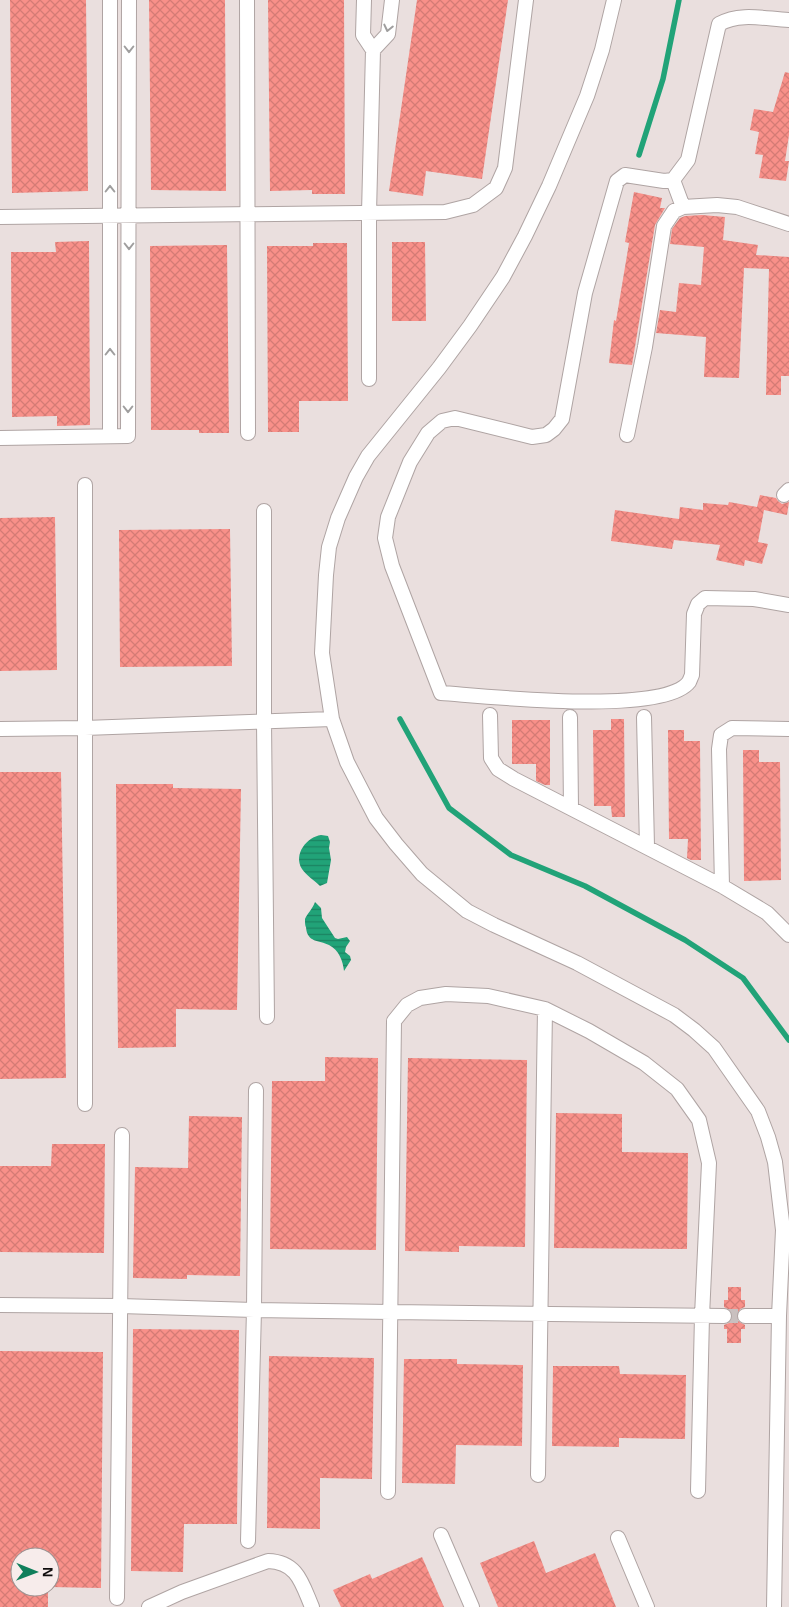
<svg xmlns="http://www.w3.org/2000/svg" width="789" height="1607" viewBox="0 0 789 1607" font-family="Arial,sans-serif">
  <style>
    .water { fill: url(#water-rules) }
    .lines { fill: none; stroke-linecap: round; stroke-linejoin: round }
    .stream { stroke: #21a378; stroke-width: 5.5 }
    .building { fill: url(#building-cross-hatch) }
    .street-tunnel { stroke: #c9c0bf; stroke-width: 14; stroke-dasharray: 14 7; stroke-linecap: butt }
    .street-casing { stroke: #afa4a3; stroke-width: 16 }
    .street { stroke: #fff; stroke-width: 14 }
    .oneway { stroke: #9f9e9e }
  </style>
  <defs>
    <pattern id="water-rules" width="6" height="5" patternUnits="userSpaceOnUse" patternTransform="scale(1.25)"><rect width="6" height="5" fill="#21a378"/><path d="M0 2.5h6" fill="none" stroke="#1b8361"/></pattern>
    <pattern id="building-cross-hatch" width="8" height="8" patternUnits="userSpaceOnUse" patternTransform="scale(1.25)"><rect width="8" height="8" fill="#f89089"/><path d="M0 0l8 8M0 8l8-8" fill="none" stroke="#d47b75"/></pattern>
  </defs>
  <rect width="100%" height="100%" fill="#eadfde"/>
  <path class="water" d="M 321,835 L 328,836 L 330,842 L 329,848 L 331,860 L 327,883 L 320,886 C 315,881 306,875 302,869 C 293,854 307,837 321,835 Z
    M 315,902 L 321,908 L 322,918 L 335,938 L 338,939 L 347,937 L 350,941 L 346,947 L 345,952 L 350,956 L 351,960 L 344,971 C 343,961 339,950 329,945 C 319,940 307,943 306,927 C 305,926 305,921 305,919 C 307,914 313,908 315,902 Z"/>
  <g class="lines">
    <path class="stream" d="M 639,155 L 663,79 L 679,0
      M 400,719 L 449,808 L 511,855 L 585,886 L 685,940 L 743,978 L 789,1040"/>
  </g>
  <path class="building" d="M 10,0 L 86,0 L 88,191 L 12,193 Z
    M 149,0 L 225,0 L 226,191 L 151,190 Z
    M 268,0 L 344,0 L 345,194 L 312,194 L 312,190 L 270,191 Z
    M 417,0 L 508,0 L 482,179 L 426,171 L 423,196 L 389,191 Z
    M 785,72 L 789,73 L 789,135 L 785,161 L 789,161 L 786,181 L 759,178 L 763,155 L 755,154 L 759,132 L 750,130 L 754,109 L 773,112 Z
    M 634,192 L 662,198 L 660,208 L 665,208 L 655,225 L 632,365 L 609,363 L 614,320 L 616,321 L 629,243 L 625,242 Z
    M 702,215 L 725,217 L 723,240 L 758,245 L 756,255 L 789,257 L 789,376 L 781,376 L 781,395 L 766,395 L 769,269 L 744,268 L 739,378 L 704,377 L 706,337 L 656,333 L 660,310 L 676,312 L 679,283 L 701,285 L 704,247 L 670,244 L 672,229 L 680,218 L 685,216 Z
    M 89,241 L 90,425 L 57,426 L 57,416 L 12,417 L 11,252 L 56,252 L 55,242 Z
    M 392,242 L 425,242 L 426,321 L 392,321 Z
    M 313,243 L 347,243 L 348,401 L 299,401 L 299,432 L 268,432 L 267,246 L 313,246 Z
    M 227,245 L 229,433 L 199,433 L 199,430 L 151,430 L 150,246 Z
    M 760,495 L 776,498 L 778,501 L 782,504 L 789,502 L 787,515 L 764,510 L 758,542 L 768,544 L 762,564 L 745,560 L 744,566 L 716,560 L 720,545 L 674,540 L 672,549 L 611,541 L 615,510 L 679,519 L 680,507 L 703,510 L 703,503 L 728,505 L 729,502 L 757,507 Z
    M 55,517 L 57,670 L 0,671 L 0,518 Z
    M 230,529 L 232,666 L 120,667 L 119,530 Z
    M 611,719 L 624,719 L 625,817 L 612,817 L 611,806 L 594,806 L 593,730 L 611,730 Z
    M 512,720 L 550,720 L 550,785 L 545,785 L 536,781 L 536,764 L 512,764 Z
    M 668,730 L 684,730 L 684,741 L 700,741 L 701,860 L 691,860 L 687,858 L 688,839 L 669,839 Z
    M 743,750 L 759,750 L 759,762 L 780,762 L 781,880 L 744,881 Z
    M 0,772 L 61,772 L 66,1078 L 0,1079 Z
    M 116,784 L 173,784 L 173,788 L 241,789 L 237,1010 L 176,1009 L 176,1047 L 118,1048 Z
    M 325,1057 L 378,1058 L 376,1250 L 270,1249 L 272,1081 L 325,1081 Z
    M 408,1058 L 527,1060 L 525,1247 L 459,1246 L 459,1252 L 405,1251 Z
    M 556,1113 L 622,1114 L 622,1152 L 688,1153 L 687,1249 L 554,1248 Z
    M 189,1116 L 242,1117 L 240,1276 L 187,1275 L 187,1279 L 133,1278 L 135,1167 L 188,1168 Z
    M 52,1144 L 105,1144 L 104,1253 L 0,1252 L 0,1166 L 51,1166 Z
    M 728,1287 L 741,1287 L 741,1300 L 745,1300 L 745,1307 L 740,1309 L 736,1316 L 738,1321 L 745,1325 L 745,1329 L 741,1329 L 741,1343 L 727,1343 L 727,1329 L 724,1329 L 724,1325 L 729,1323 L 733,1317 L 731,1311 L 724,1307 L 724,1300 L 728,1300 Z
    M 133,1329 L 239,1330 L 237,1524 L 184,1524 L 183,1572 L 131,1571 Z
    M 0,1351 L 103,1352 L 101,1588 L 50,1587 L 50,1557 L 20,1557 L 20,1587 L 48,1587 L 48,1607 L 0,1607 Z
    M 269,1356 L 374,1358 L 372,1479 L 320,1478 L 320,1529 L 267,1528 Z
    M 404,1359 L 457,1359 L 457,1364 L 523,1365 L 522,1446 L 456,1445 L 455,1484 L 402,1483 Z
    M 553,1366 L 619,1366 L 620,1374 L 686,1375 L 685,1439 L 619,1438 L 619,1447 L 552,1446 Z
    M 534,1541 L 546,1573 L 595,1553 L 616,1607 L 498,1607 L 480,1563 Z
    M 422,1557 L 444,1607 L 341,1607 L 333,1590 L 370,1574 L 372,1579 Z"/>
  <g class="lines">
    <path class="street-tunnel" d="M 724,1316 L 745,1316"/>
    <defs>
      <path id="street" d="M 110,0 L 110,436
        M 247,0 L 248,433
        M 364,0 L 363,35 L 373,50 L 369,213 L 369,379
        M 614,0 L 602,50 L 587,96 L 549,186 L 525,236 L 503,277 L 470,326 L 439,368 L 368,456 L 356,477 L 338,518 L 329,547 L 326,575 L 322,653 L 332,719 L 347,762 L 376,818 L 396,844 L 422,874 L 467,911 L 494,925 L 577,963 L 674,1015 L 694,1030 L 714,1048 L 758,1111 L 768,1137 L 775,1162 L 783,1230 L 779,1316 L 774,1607
        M 789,20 C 765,19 741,12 719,24 L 688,160 L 673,180 L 664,181 L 625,175 L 617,181 L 585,293 L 562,419 L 554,429 L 546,435 L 532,437 L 455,418 L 442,421 L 428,433 L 410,462 L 388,517 L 385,538 L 392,566 L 441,693 C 485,696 663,716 689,682 C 690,680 691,677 692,675 L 694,614 L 698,604 L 705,598 L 754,599 L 789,605
        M 373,50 L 388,34 L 392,0
        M 673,180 L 683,207
        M 0,217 L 445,212 L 473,205 L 496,188 L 505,168 L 526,0
        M 627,435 L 645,347 L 664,226 L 674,211 L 683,207 L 717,205 L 737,207 L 789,224
        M 0,438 L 128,436 L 129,0
        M 784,495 L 789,490
        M 264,511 L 264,722 L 267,1017
        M 490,715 L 491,758 L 498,769 L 514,779 L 722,886 L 767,913 L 789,935
        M 570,717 L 571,808
        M 644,717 L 647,846
        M 0,729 L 85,728 L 332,719
        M 722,886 L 719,749 L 721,735 L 732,728 L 789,729
        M 85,1104 L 85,485
        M 0,1305 L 120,1306 L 254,1310 L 391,1312 L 724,1316
        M 745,1316 L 779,1316
        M 538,1475 L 545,1009
        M 388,1492 L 394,1021 L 407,1005 L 420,998 L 446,994 L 488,996 L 545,1009 L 589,1031 L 644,1063 L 677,1089 L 699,1120 L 709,1163 L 702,1316 L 698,1491
        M 441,1535 L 472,1607
        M 618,1538 L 647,1607
        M 248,1541 L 254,1310 L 256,1090
        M 117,1598 L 122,1135
        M 149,1607 L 182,1592 L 268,1561 C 298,1562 302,1584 312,1607"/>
    </defs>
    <use href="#street" class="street-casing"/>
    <use href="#street" class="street"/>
  </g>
  <defs><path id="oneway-chevron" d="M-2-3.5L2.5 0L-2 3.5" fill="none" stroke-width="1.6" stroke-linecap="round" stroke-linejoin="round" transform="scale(1.25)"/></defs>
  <g class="oneway">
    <use href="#oneway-chevron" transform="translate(388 28) rotate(103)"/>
    <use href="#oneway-chevron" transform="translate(129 49) rotate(90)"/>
    <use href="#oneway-chevron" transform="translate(110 189) rotate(-90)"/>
    <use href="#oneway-chevron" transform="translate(129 246) rotate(90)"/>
    <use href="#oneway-chevron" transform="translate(110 352) rotate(-90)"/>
    <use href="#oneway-chevron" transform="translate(128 409) rotate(90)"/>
  </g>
  <g transform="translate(35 1572) rotate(91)"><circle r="24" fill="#f7eceb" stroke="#9b9392"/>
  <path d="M0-4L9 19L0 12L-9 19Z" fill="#107f5b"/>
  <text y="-8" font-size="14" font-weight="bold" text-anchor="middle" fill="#100d0d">N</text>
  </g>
</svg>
